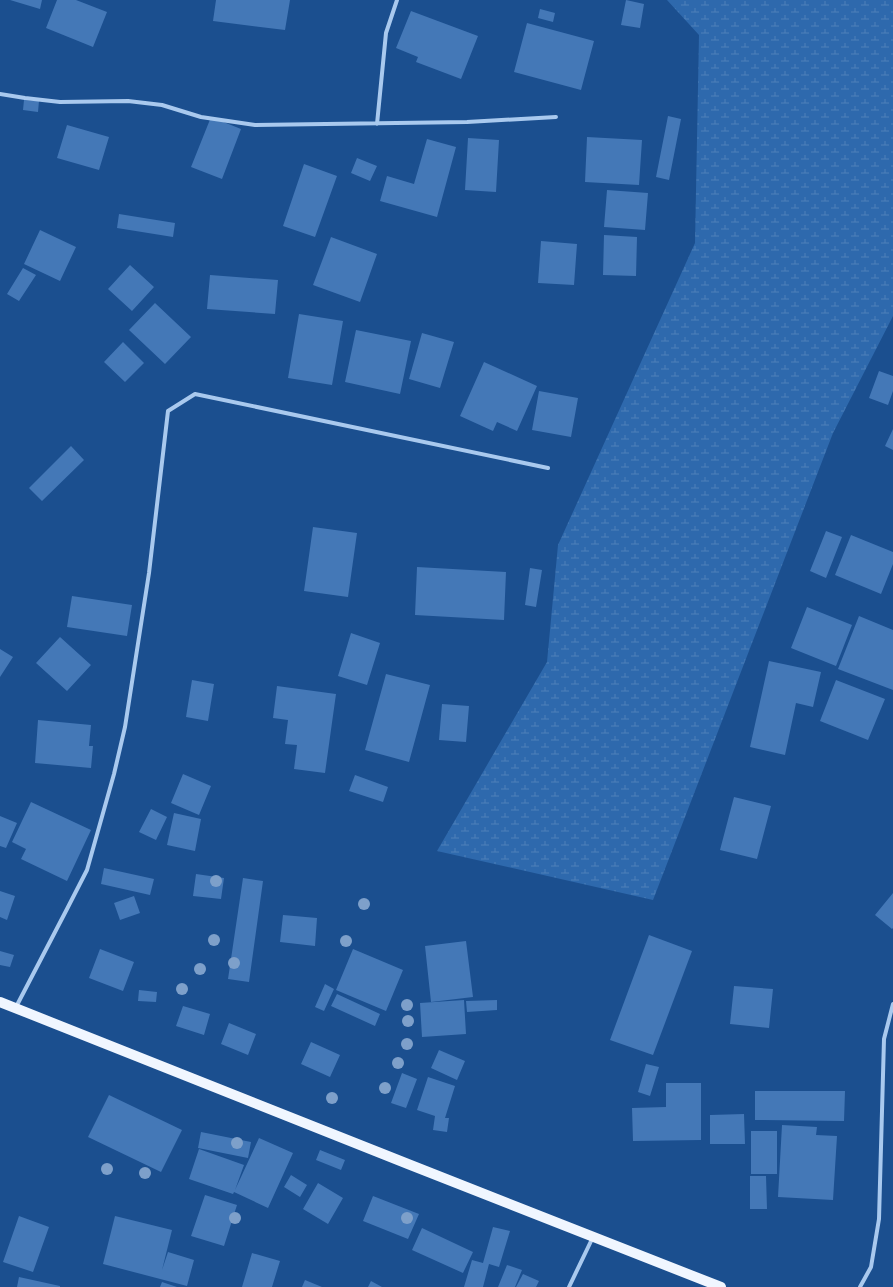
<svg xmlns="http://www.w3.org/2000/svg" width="893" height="1287" viewBox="0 0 893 1287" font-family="Montserrat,sans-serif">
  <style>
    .wetland { fill: url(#wetland-marsh) }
    .building { fill: #4478b7 }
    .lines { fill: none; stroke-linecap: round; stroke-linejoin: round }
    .street { stroke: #a9c9ee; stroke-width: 4 }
    .primary { stroke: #f0f6ff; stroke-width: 10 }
    .tree { fill: #7ea0ca }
  </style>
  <defs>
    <pattern id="wetland-marsh" width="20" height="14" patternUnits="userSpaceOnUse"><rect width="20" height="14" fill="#2e69ad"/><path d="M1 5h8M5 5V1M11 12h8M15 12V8" fill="none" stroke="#4d80b9"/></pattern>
  </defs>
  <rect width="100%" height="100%" fill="#1b4f8f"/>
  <path class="wetland" d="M 667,0 L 893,0 L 893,316 L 833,433 L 653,900 L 437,851 L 547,662 L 558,545 L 695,243 L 699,35 Z"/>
  <path class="building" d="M 10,0 L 42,0 L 40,9 Z
    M 57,0 L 76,0 L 107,12 L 93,47 L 46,28 Z
    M 216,0 L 290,0 L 285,30 L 213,21 Z
    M 626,0 L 644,4 L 640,28 L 621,25 Z
    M 540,9 L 555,13 L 553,22 L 538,18 Z
    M 411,11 L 478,36 L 461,79 L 416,62 L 418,57 L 396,48 Z
    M 527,23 L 594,41 L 581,90 L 514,72 Z
    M 24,100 L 39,101 L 38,112 L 23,110 Z
    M 668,116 L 681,119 L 669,180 L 656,177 Z
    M 211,117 L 241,129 L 222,179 L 191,167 Z
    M 67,125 L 109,137 L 99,170 L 57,158 Z
    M 587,137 L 642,140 L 639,185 L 585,182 Z
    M 468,138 L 499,140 L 496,192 L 465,190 Z
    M 427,139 L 456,147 L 437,217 L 380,201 L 387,176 L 414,184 Z
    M 357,158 L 377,166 L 370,181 L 351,173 Z
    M 304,164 L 337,176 L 315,237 L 283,226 Z
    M 607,190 L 648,193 L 645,230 L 604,227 Z
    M 119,214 L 175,223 L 173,237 L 117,228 Z
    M 40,230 L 76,247 L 60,281 L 24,264 Z
    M 604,235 L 637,237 L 636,276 L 603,275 Z
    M 331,237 L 377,254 L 360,302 L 313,285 Z
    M 541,241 L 577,244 L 574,285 L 538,283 Z
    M 130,265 L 154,287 L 132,311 L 108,289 Z
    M 23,268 L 36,275 L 19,301 L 7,294 Z
    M 210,275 L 278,280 L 275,314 L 207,309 Z
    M 155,303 L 191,337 L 165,364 L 129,330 Z
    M 299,314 L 343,321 L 332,385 L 288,378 Z
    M 356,330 L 411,341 L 400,394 L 345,382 Z
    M 422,333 L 454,342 L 440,388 L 409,379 Z
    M 123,342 L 144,363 L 125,382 L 104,362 Z
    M 484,362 L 537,386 L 517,431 L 497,422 L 493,431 L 460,416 Z
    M 879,371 L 893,376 L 893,391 L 888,405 L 869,398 Z
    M 539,391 L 578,398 L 571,437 L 532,430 Z
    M 893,429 L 893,450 L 885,446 Z
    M 71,446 L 84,460 L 42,501 L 29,488 Z
    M 313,527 L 357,533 L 348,597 L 304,591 Z
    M 826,531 L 842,537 L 826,578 L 810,571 Z
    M 851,535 L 893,552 L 893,564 L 881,594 L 835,575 Z
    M 417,567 L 506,572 L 504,620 L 415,615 Z
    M 530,568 L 542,570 L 536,607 L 525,605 Z
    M 72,596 L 132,605 L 127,636 L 67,627 Z
    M 807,607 L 852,625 L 836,666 L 791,648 Z
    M 859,616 L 893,630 L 893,690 L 838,669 Z
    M 351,633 L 380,643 L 367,685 L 338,676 Z
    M 60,637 L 91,665 L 67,691 L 36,663 Z
    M 0,649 L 13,657 L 0,677 Z
    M 769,661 L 821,672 L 813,707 L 796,703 L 785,755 L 750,747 Z
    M 386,674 L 430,685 L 409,762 L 365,750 Z
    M 192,680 L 214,684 L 208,721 L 186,717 Z
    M 836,680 L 885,699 L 868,740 L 820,721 Z
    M 277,686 L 336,694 L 325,773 L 294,769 L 297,745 L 285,744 L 288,720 L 273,718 Z
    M 442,704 L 469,706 L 466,742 L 439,740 Z
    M 38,720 L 91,725 L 89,746 L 93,746 L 91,768 L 35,763 Z
    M 183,774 L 211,786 L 199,815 L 171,803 Z
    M 355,775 L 388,787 L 383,802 L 349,791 Z
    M 734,797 L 771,806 L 757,859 L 720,850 Z
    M 31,802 L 91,830 L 67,881 L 21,859 L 26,849 L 12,842 Z
    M 151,809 L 167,817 L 156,840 L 139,832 Z
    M 174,813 L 201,819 L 195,851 L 167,845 Z
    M 0,816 L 17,823 L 6,848 L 0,846 Z
    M 104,868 L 154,879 L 150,895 L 101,884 Z
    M 196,874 L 224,878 L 221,899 L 193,896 Z
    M 243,878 L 263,881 L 249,982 L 228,979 Z
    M 0,891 L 15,896 L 7,920 L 0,917 Z
    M 893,893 L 893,928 L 892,929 L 875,915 Z
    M 134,896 L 140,913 L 120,920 L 114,903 Z
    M 283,915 L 317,918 L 315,946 L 280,942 Z
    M 649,935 L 692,951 L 653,1055 L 610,1040 Z
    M 466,941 L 473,997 L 431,1002 L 425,946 Z
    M 100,949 L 134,962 L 123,991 L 89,978 Z
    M 353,949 L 403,970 L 386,1011 L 336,990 Z
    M 0,951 L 14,955 L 10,967 L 0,965 Z
    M 325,984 L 334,989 L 324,1011 L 315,1007 Z
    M 734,986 L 773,989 L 769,1028 L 730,1024 Z
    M 139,990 L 157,992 L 156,1002 L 138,1001 Z
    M 337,994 L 380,1014 L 375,1026 L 331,1006 Z
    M 464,1000 L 466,1034 L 422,1037 L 420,1003 Z
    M 497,1000 L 497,1010 L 467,1012 L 466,1001 Z
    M 183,1006 L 210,1014 L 204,1035 L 176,1026 Z
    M 229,1023 L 256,1034 L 248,1055 L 221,1044 Z
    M 311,1042 L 340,1055 L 330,1077 L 301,1064 Z
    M 439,1050 L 465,1061 L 457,1080 L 431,1068 Z
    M 646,1064 L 659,1067 L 650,1096 L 638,1092 Z
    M 402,1073 L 417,1079 L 406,1108 L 391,1103 Z
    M 428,1077 L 455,1086 L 445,1118 L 449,1118 L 447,1132 L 433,1130 L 435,1116 L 417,1110 Z
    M 666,1083 L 701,1083 L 701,1140 L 633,1141 L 632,1108 L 666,1107 Z
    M 755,1091 L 845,1091 L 844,1121 L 755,1120 Z
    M 109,1095 L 182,1130 L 161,1172 L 88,1137 Z
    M 744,1114 L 745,1144 L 710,1144 L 710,1115 Z
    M 782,1125 L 817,1127 L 816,1135 L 837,1136 L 833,1200 L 778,1197 Z
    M 751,1131 L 777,1131 L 777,1174 L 751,1174 Z
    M 201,1132 L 251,1142 L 248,1158 L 198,1148 Z
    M 259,1138 L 293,1153 L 268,1208 L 234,1192 L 233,1194 L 189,1179 L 199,1149 L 244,1165 L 235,1190 Z
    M 320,1150 L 345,1160 L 341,1170 L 316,1160 Z
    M 291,1175 L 307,1185 L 300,1197 L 284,1187 Z
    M 750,1176 L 766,1176 L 767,1209 L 750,1209 Z
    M 318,1183 L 343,1198 L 328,1224 L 303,1209 Z
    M 205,1195 L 237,1205 L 224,1246 L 191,1236 Z
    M 373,1196 L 419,1214 L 408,1239 L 363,1221 Z
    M 19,1216 L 49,1227 L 33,1272 L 3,1262 Z
    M 115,1216 L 172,1230 L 162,1270 L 168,1252 L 194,1260 L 187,1286 L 103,1264 Z
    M 493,1227 L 510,1231 L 499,1267 L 489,1264 L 483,1287 L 464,1287 L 472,1260 L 483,1263 Z
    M 422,1228 L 473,1252 L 463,1273 L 412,1250 Z
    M 252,1253 L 280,1261 L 272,1287 L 242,1287 Z
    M 507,1265 L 522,1270 L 515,1287 L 498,1287 Z
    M 523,1274 L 539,1281 L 536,1287 L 516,1287 Z
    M 19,1277 L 60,1286 L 60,1287 L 17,1287 Z
    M 305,1280 L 322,1287 L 302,1287 Z
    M 371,1281 L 382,1287 L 368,1287 Z
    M 162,1282 L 177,1287 L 160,1287 Z"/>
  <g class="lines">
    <path class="street" d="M 0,94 L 25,98 L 60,102 L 128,101 L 162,105 L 201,117 L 255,125 L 467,122 L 556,117
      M 377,124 L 386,33 L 397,0
      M 16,1007 L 67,909 L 87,870 L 114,774 L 125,727 L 149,573 L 168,411 L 195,394 L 548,468
      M 569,1287 L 593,1237
      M 860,1287 L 871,1267 L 879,1219 L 884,1039 L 893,1004"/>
    <path class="primary" d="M 0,1002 L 408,1164 L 721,1287"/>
  </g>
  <g class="tree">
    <circle cx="216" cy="881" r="6"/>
    <circle cx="364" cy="904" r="6"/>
    <circle cx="214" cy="940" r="6"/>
    <circle cx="346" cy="941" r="6"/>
    <circle cx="234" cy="963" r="6"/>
    <circle cx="200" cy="969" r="6"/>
    <circle cx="182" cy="989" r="6"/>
    <circle cx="407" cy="1005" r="6"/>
    <circle cx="408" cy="1021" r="6"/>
    <circle cx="407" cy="1044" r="6"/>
    <circle cx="398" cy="1063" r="6"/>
    <circle cx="385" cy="1088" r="6"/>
    <circle cx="332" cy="1098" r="6"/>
    <circle cx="237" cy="1143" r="6"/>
    <circle cx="107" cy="1169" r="6"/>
    <circle cx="145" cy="1173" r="6"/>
    <circle cx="235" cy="1218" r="6"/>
    <circle cx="407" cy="1218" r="6"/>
  </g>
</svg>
